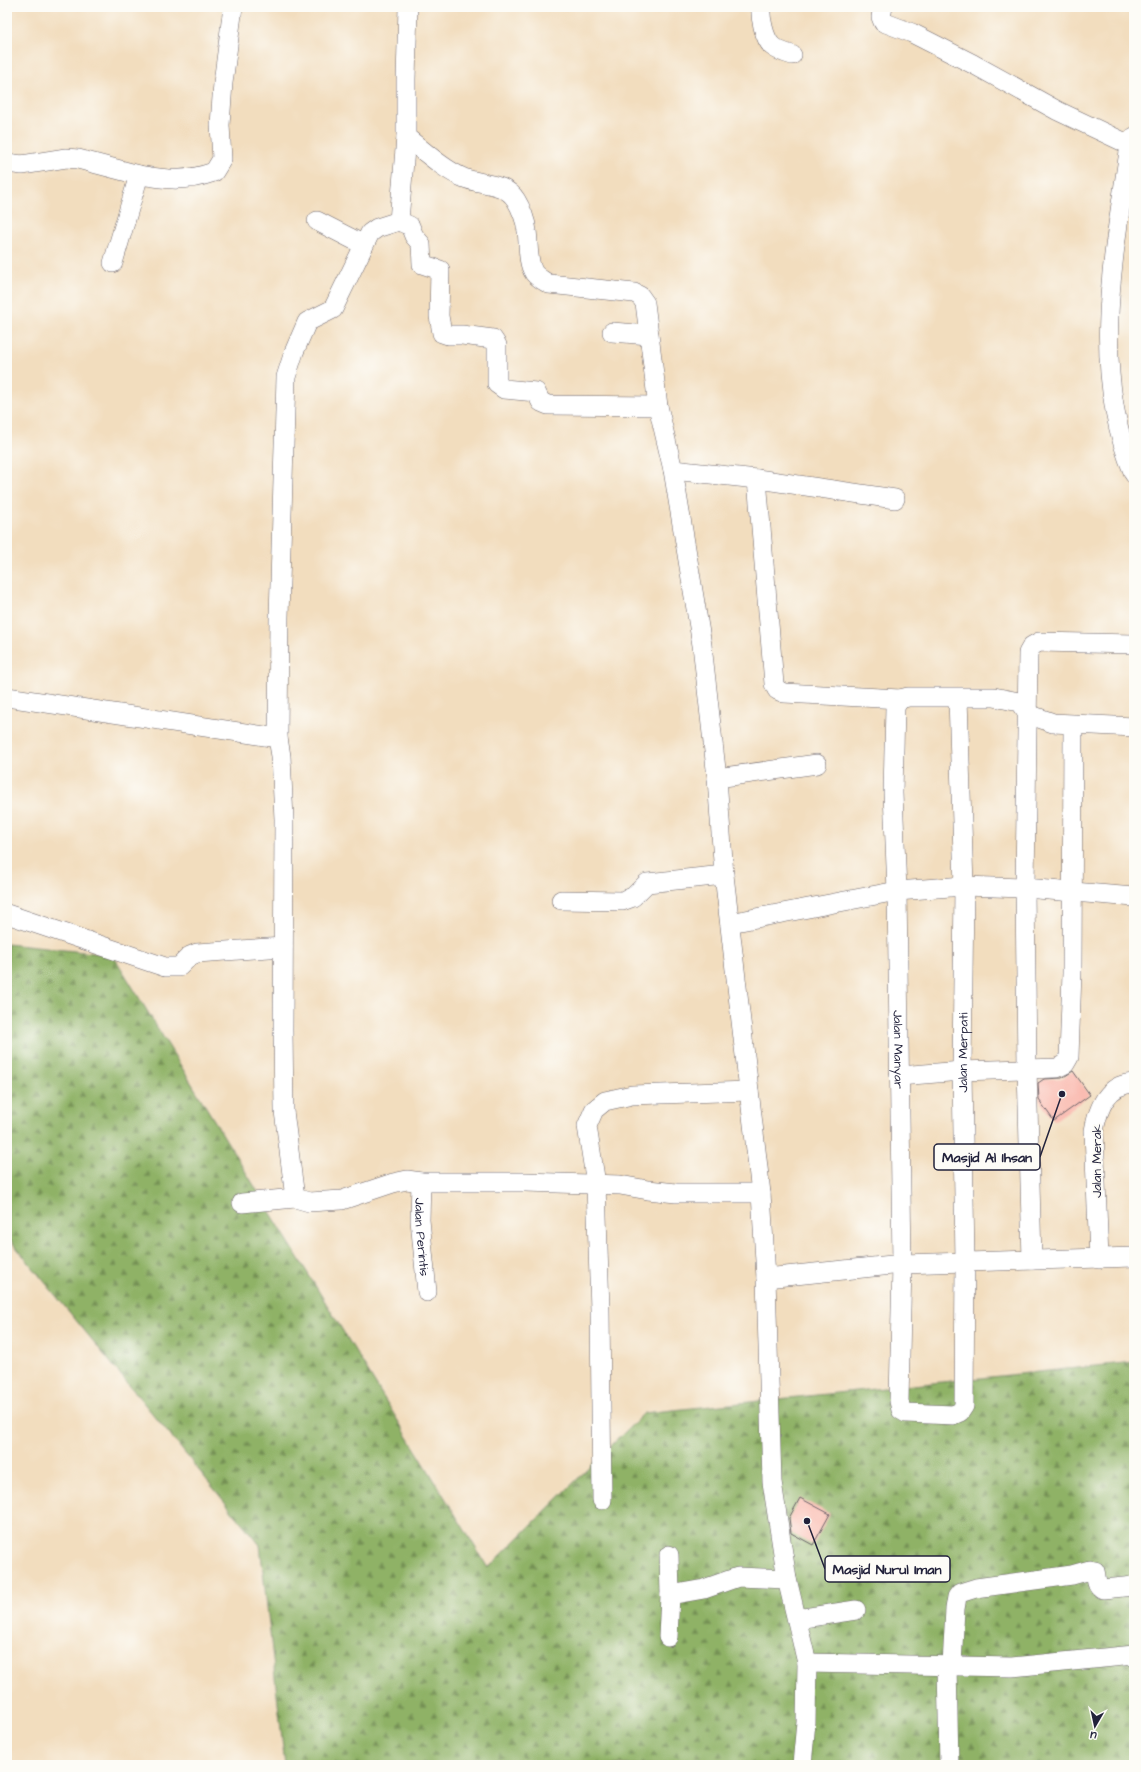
<svg xmlns="http://www.w3.org/2000/svg" width="1141" height="1772" viewBox="0 0 1141 1772" font-family="'Architects Daughter',sans-serif">
  <style>
    .forest { fill: url(#forest-firs); stroke: #586a50 }
    .building { fill: #f9aa9f }
    .lines { fill: none; stroke-linecap: round; stroke-linejoin: round }
    .street-casing { stroke: #6b6369; stroke-width: 20 }
    .street { stroke: #fff; stroke-width: 19 }
    .labels { text-anchor: middle; stroke-width: 4; stroke-linejoin: round; paint-order: stroke }
    .street-label { font-size: 13px; fill: #22223b; stroke: #fdfcf7 }
    .leader { fill: none; stroke: #22223b; stroke-width: 1.5 }
    .callout-dot { fill: #22223b; stroke: #fdfcf7; stroke-width: 1.5 }
    .callout { fill: #fdfcf7; stroke: #22223b; stroke-width: 1.5 }
    .callout-label { font-size: 14px; text-anchor: middle; font-weight: bold; fill: #22223b }
  </style>
  <defs>
    <pattern id="forest-firs" width="22" height="20" patternUnits="userSpaceOnUse"><rect width="22" height="20" fill="#8fb266"/><path d="M5 1l3.5 6h-7zM16 11l3.5 6h-7z" fill="#749055"/></pattern>
  </defs>
  <rect width="100%" height="100%" fill="#fdfcf7"/>
  <filter id="ink" filterUnits="userSpaceOnUse"><feTurbulence type="fractalNoise" baseFrequency=".025" numOctaves="2"/><feDisplacementMap in="SourceGraphic" scale="8" xChannelSelector="R" yChannelSelector="G"/><feConvolveMatrix kernelMatrix="1 2 1 2 8 2 1 2 1" color-interpolation-filters="sRGB"/></filter>
  <filter id="wash" filterUnits="userSpaceOnUse"><feTurbulence type="fractalNoise" baseFrequency=".012" numOctaves="4" result="noise"/><feDisplacementMap in="SourceGraphic" scale="16" xChannelSelector="R" yChannelSelector="G"/><feGaussianBlur stdDeviation="0.9" result="paint"/><feColorMatrix in="noise" values="0 0 0 0 0 0 0 0 0 0 0 0 0 0 0 0 0 1.4 0 .05"/><feComposite in="paint" operator="in"/></filter>
  <g filter="url(#wash)">
    <rect width="100%" height="100%" fill="#f2ddbe"/>
    <path class="forest" d="M 7,944 L 113,955 L 488,1568 L 644,1413 L 1134,1362 L 1134,1765 L 285,1765 L 260,1545 L 7,1236 Z"/>
    <g id="blocks">
      <path class="building" d="M 1073,1071 L 1090,1095 L 1054,1121 L 1039,1100 L 1038,1083 L 1044,1079 L 1062,1078 Z
        M 800,1498 L 830,1514 L 813,1545 L 791,1533 L 789,1518 Z"/>
    </g>
  </g>
  <g filter="url(#ink)">
    <use href="#blocks" fill-opacity="0" stroke="#6b6369" stroke-width="1"/>
    <g class="lines">
      <defs>
        <g id="street">
          <path d="M 408,7 L 406,79 L 406,137 C 423,150 444,170 464,178 C 481,185 505,182 516,200 C 521,208 526,221 527,231 C 529,245 527,262 534,273 C 538,278 544,281 549,284 L 634,293 L 640,296 L 645,303 L 658,406 L 673,470 L 702,645 L 717,778 L 724,875 L 761,1193 L 766,1278 L 772,1482 L 787,1579 L 807,1663 L 806,1722 L 802,1765"/>
          <path d="M 761,7 C 760,17 764,38 772,46 C 777,50 785,53 792,55"/>
          <path d="M 883,7 L 881,17 L 883,22 L 912,33 L 973,64 L 1058,111 L 1130,145"/>
          <path d="M 406,137 L 399,221 L 377,228 L 370,233 L 333,309 L 307,322 L 294,352 L 286,377 L 279,617 L 278,738 L 281,756 L 284,819 L 283,1030 L 284,1111 L 295,1198 L 309,1202 L 342,1200 L 393,1183 L 407,1180 L 421,1182 L 525,1182 L 620,1185 L 648,1190 L 676,1193 L 761,1193"/>
          <path d="M 1134,137 L 1130,145 C 1114,253 1089,370 1134,474"/>
          <path d="M 7,163 L 22,165 L 66,158 L 78,159 L 139,175"/>
          <path d="M 317,221 L 364,245"/>
          <path d="M 399,221 L 410,226 L 414,236 L 421,244 L 422,264 L 440,270 L 439,316 L 442,333 L 448,335 L 462,335 L 493,339 L 497,345 L 497,384 L 504,389 L 536,392 L 541,402 L 548,405 L 658,406"/>
          <path d="M 113,263 L 139,175 C 169,180 185,182 214,172 L 222,159 L 220,125 L 223,83 L 233,7"/>
          <path d="M 612,332 L 649,335"/>
          <path d="M 673,470 L 757,479 L 895,499"/>
          <path d="M 757,479 L 774,684 L 777,690 L 784,693 L 900,699 L 908,697 L 994,697 L 1019,702 L 1028,714 L 1053,723 L 1134,727"/>
          <path d="M 7,697 L 278,738"/>
          <path id="s1" d="M 900,699 L 895,707 L 893,793 L 897,891 L 902,1264 L 899,1401 L 901,1410 L 906,1413 L 953,1415 L 960,1412 L 964,1406 L 965,1261 L 962,1071 L 964,886 L 958,698"/>
          <path d="M 717,778 L 817,764"/>
          <path d="M 561,900 L 622,901 L 633,897 L 647,883 L 724,875"/>
          <path d="M 7,914 L 165,967 L 179,967 L 190,956 L 197,953 L 283,947"/>
          <path d="M 730,923 L 897,891 L 964,886 L 1025,888 L 1134,897"/>
          <path d="M 899,1076 L 962,1071 L 1057,1068 L 1065,1064 L 1069,1057 L 1072,973 L 1073,725"/>
          <path id="s2" d="M 421,1182 L 420,1220 L 427,1292"/>
          <path d="M 242,1203 L 295,1198"/>
          <path d="M 1099,1259 L 1094,1131 C 1098,1108 1107,1084 1134,1083"/>
          <path d="M 1032,1260 L 1027,1068 L 1025,888 L 1028,653 L 1032,646 L 1039,642 L 1134,644"/>
          <path d="M 766,1278 L 902,1264 L 1134,1257"/>
          <path d="M 602,1500 L 600,1310 L 596,1184 L 587,1126 L 594,1110 L 605,1101 L 632,1095 L 749,1091"/>
          <path d="M 669,1555 L 670,1595"/>
          <path d="M 797,1619 L 856,1610"/>
          <path d="M 668,1637 L 670,1595 L 704,1589 L 738,1577 L 787,1579"/>
          <path d="M 807,1663 L 1012,1667 L 1134,1655"/>
          <path d="M 947,1665 L 949,1765"/>
          <path d="M 952,1665 L 955,1609 L 957,1597 L 960,1593 L 976,1588 L 1072,1575 L 1090,1570 L 1095,1571 C 1097,1578 1095,1585 1103,1589 L 1134,1586"/>
        </g>
      </defs>
      <use href="#street" class="street-casing"/>
      <use href="#street" class="street"/>
    </g>
  </g>
  <g class="labels">
    <g class="street-label">
      <text dy="5" stroke="none"><textPath href="#s1" startOffset="352">Jalan Manyar</textPath></text>
      <text dy="5" stroke="none"><textPath href="#s1" startOffset="1134">Jalan Merpati</textPath></text>
      <text transform="translate(1096 1161) rotate(-90)" y="5">Jalan Merak</text>
      <text dy="5" stroke="none"><textPath href="#s2" startOffset="55">Jalan Perintis</textPath></text>
    </g>
  </g>
  <path class="leader" d="M1062 1094L1040 1157M807 1521L825 1569"/>
  <g class="callout-dot">
    <circle cx="1062" cy="1094" r="4"/>
    <circle cx="807" cy="1521" r="4"/>
  </g>
  <g class="callout">
    <rect x="934" y="1144" width="106" height="26" rx="4"/>
    <rect x="825" y="1556" width="125" height="26" rx="4"/>
  </g>
  <g class="callout-label">
    <text x="987" y="1162">Masjid Al Ihsan</text>
    <text x="887" y="1574">Masjid Nurul Iman</text>
  </g>
  <rect width="1141" height="1772" fill="none" stroke="#fdfcf7" stroke-width="24"/>
  <g transform="translate(1095 1726) rotate(189)" stroke="#fdfcf7" stroke-width="3" paint-order="stroke">
  <path d="M0-3L7 15L0 10L-7 15Z" fill="#22223b"/>
  <text y="-6" font-size="11" font-weight="bold" text-anchor="middle" fill="#22223b">U</text>
  </g>
</svg>
